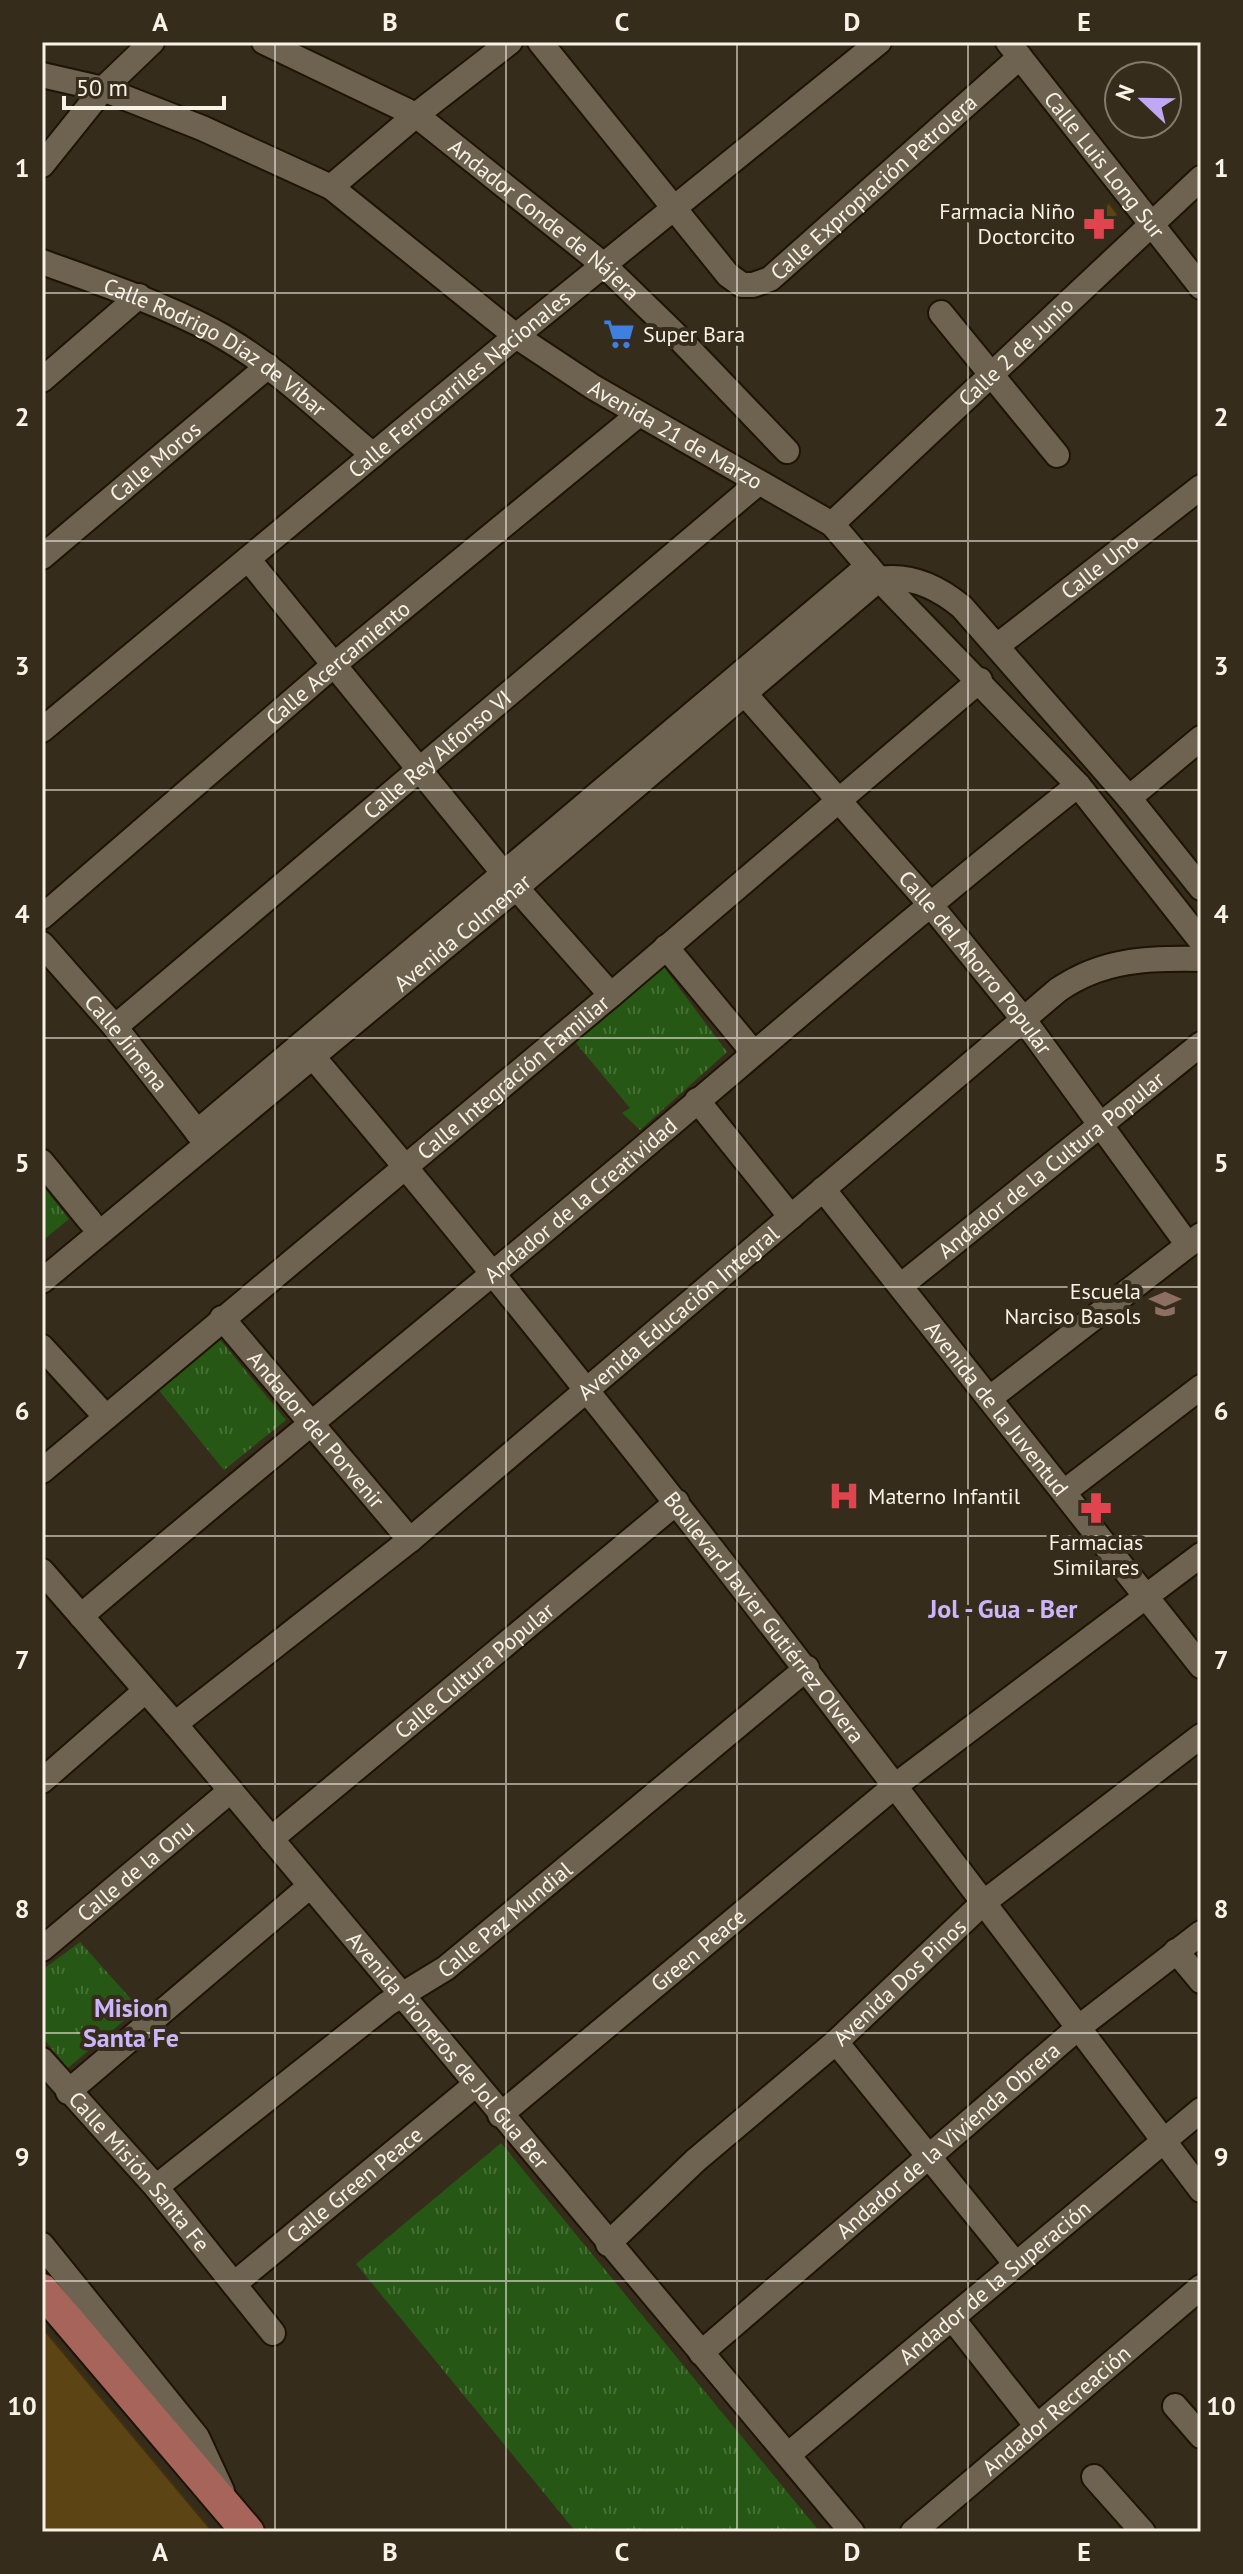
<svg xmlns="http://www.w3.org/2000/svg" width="1243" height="2574" viewBox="0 0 1243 2574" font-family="'PT Sans',sans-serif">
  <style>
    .park { fill: url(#park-tufts) }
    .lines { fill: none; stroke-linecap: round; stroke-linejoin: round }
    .minor-casing { stroke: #1d1405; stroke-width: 28 }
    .major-casing { stroke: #1d1405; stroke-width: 36 }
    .minor { stroke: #6e6350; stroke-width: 24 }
    .major { stroke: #a7645a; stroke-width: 32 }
    .wall { fill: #4f3a12 }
    .shaded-wall { fill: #40300f }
    .building { fill: #5c4415; stroke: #40300f; stroke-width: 2 }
    .grid { fill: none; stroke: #f8f2e7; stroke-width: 2; stroke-opacity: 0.55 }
    .labels { text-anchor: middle; stroke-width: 8; stroke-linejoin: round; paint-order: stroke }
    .street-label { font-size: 22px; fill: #f8f2e7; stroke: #362c1b }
    .poi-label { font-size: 22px; fill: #f8f2e7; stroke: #362c1b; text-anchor: end }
    .quarter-label { font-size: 26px; font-weight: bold; fill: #ccb5fc; stroke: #362c1b }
    .neatline { fill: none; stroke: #f8f2e7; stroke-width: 3 }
    .grid-label { font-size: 26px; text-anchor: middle; font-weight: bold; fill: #f8f2e7 }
  </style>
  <defs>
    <pattern id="park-tufts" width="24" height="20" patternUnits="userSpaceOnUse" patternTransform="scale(2)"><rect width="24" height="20" fill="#275714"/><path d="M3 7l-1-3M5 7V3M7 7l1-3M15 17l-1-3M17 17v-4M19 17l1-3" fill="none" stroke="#477036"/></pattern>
  </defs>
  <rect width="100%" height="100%" fill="#362c1b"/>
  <path class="park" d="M 663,966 L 727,1052 L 640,1130 L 622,1113 L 630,1108 L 575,1042 Z
    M 42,1185 L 69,1219 L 42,1241 Z
    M 218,1337 L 286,1420 L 224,1470 L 157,1388 Z
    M 80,1942 L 139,2008 L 68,2068 L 42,2037 L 42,1970 Z
    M 501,2143 L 820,2532 L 576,2532 L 356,2264 Z"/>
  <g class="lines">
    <defs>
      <g id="minor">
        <path id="s1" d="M 264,42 L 416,115 L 605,266 L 673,332 L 787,451"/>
        <path id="s2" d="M 540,42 L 728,275 L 742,285 L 753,285 L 770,279 L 1020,57"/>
        <path id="s3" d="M 1008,42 L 1201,287"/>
        <path id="s4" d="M 42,75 L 103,89 L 202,128 L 331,187 L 516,336 L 593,387 L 832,524 L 879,579 L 1078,785 L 1201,941"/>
        <path d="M 42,165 L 103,89 L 152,42"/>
        <path d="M 331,187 L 416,115 L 510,42"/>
        <path id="s5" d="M 42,262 C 100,283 158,302 213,331 C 272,363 322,412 373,455"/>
        <path d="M 941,313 L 1057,455"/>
        <path d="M 42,380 L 139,296"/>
        <path id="s6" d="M 832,524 L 1201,178"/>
        <path id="s7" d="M 42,557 L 268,366"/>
        <path d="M 248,559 L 505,875 L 611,995"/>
        <path id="s8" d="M 997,646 L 1201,487"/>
        <path id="s9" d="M 745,694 L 929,903 L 1024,1020 L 1188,1245"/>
        <path id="s10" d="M 42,730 L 516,336 L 879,42"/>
        <path d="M 1129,798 L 1201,738"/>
        <path id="s11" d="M 42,917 L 335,664 L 639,414"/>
        <path id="s12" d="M 42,944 L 115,1027 L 206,1143"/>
        <path d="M 666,947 L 753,1052"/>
        <path id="s13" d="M 115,1027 L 758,483"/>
        <path id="s14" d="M 314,1058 C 624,1424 912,1807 1201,2190"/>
        <path d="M 697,1100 L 791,1217"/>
        <path d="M 197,1132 L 868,566"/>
        <path d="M 42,1162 L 90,1221"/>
        <path id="s15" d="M 823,1189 L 1201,1666"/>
        <path id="s16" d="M 42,1281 L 516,888 L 879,579 C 911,574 938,587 962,607 L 1129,798 L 1201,888"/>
        <path id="s17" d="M 903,1284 L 1201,1044"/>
        <path id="s18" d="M 222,1318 L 410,1540"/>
        <path d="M 42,1347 L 106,1417"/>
        <path d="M 990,1398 L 1201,1235"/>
        <path id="s19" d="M 42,1471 L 611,995 L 980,680"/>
        <path d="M 1064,1492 L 1201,1387"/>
        <path id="s20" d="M 42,1571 L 175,1724 L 852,2532"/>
        <path id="s21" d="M 81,1616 C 258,1465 440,1319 618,1169 C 771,1040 921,909 1078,785"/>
        <path id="s22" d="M 175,1724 L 410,1540 L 1058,990 C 1103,959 1148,958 1201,959"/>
        <path d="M 42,1781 L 145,1691"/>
        <path id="s23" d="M 271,1839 L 677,1502"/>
        <path id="s24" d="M 42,1949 L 229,1792"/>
        <path d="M 1176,1951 L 1201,1981"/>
        <path d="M 836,2042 L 1015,2263"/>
        <path id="s25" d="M 42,2060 L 156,2187 L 273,2333"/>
        <path d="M 68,2092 L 310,1886"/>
        <path id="s26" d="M 500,2115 L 896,1785 L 1201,1555"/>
        <path id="s27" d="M 156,2187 L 387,2004 L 446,1968 L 807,1668"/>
        <path id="s28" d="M 608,2244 L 696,2160 L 836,2042 L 983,1903 L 1201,1736"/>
        <path d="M 42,2245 L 197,2437 L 222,2491"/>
        <path id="s29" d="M 234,2284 L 475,2085"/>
        <path d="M 952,2318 L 1036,2425"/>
        <path id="s30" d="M 701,2353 L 1078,2028 L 1201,1933"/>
        <path d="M 1175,2406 L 1201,2436"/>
        <path id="s31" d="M 789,2454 L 1201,2110"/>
        <path d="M 1094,2477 L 1143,2532"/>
        <path id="s32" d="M 913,2532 L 1201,2287"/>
      </g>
      <path id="major" d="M 42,2290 L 248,2532"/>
    </defs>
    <use href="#minor" class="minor-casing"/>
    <use href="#major" class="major-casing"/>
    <use href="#minor" class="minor"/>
    <use href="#major" class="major"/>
  </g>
  <path class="wall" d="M 1118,215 L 1113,221 L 1096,237 L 1085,226 L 1090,220 Z"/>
  <path class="shaded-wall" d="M 1118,215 L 1113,221 L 1096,237 L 1101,231 Z"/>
  <path class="building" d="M 1109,203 L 1118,215 L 1101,231 L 1090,220 Z
    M 42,2327 L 213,2532 L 42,2532 Z"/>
  <path class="grid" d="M 275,42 L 275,2532M 506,42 L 506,2532M 737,42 L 737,2532M 968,42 L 968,2532M 42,293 L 1201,293M 42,541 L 1201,541M 42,790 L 1201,790M 42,1038 L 1201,1038M 42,1287 L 1201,1287M 42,1536 L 1201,1536M 42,1784 L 1201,1784M 42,2033 L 1201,2033M 42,2281 L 1201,2281"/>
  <defs>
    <symbol id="pharmacy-bare" viewBox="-9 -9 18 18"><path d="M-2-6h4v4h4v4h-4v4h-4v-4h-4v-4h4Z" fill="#e0444e" stroke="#362c1b" stroke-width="2.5" paint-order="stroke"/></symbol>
    <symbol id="supermarket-bare" viewBox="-9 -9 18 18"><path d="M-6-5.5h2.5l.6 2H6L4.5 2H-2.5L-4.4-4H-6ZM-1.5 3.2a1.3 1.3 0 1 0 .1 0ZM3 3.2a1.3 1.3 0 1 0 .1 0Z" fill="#3f7fe0" stroke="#362c1b" stroke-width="2.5" paint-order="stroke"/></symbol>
    <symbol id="school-bare" viewBox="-9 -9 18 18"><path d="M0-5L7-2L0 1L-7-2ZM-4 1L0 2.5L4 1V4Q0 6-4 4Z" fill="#8d6e63" stroke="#362c1b" stroke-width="2.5" paint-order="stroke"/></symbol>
    <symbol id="hospital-bare" viewBox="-9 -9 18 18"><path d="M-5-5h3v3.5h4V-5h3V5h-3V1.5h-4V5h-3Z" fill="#e0444e" stroke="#362c1b" stroke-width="2.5" paint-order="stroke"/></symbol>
  </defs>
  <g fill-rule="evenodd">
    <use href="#pharmacy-bare" x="1077" y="202" width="44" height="44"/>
    <use href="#supermarket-bare" x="597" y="312" width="44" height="44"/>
    <use href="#school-bare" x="1143" y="1282" width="44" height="44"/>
    <use href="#hospital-bare" x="822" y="1474" width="44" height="44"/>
    <use href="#pharmacy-bare" x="1074" y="1486" width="44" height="44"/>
  </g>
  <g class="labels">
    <g class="street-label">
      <text dy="8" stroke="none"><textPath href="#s3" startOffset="156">Calle Luis Long Sur</textPath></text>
      <text dy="8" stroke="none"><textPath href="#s2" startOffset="484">Calle Expropiación Petrolera</textPath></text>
      <text dy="8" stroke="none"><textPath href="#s1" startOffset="334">Andador Conde de Nájera</textPath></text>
      <text dy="8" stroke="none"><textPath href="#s5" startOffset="194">Calle Rodrigo Díaz de Vibar</textPath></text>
      <text dy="8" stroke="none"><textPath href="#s6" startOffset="252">Calle 2 de Junio</textPath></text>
      <text dy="8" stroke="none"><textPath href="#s10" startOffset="542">Calle Ferrocarriles Nacionales</textPath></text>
      <text dy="8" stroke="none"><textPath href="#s4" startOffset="736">Avenida 21 de Marzo</textPath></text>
      <text dy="8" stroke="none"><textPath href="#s7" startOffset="148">Calle Moros</textPath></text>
      <text dy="8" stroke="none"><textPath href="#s8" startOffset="130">Calle Uno</textPath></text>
      <text dy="8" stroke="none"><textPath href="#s11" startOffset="390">Calle Acercamiento</textPath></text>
      <text dy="8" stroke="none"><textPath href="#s13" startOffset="422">Calle Rey Alfonso VI</textPath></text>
      <text dy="8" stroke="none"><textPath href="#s16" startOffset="546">Avenida Colmenar</textPath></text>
      <text dy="8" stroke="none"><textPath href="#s9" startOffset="354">Calle del Ahorro Popular</textPath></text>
      <text dy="8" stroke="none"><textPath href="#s12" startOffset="130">Calle Jimena</textPath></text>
      <text dy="8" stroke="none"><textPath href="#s19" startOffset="614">Calle Integración Familiar</textPath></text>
      <text dy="8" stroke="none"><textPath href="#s17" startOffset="190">Andador de la Cultura Popular</textPath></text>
      <text dy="8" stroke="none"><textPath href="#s21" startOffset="650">Andador de la Creatividad</textPath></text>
      <text dy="8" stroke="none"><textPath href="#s22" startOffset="650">Avenida Educación Integral</textPath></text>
      <text dy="8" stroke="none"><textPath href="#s15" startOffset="280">Avenida de la Juventud</textPath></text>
      <text dy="8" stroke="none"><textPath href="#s18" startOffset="146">Andador del Porvenir</textPath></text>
      <text dy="8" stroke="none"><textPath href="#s14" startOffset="718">Boulevard Javier Gutiérrez Olvera</textPath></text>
      <text dy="8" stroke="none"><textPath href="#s23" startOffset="264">Calle Cultura Popular</textPath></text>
      <text dy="8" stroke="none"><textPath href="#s24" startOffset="122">Calle de la Onu</textPath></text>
      <text dy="8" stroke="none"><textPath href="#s27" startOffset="440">Calle Paz Mundial</textPath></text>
      <text dy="8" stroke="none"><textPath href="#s26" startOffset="258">Green Peace</textPath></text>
      <text dy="8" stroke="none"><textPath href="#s28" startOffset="392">Avenida Dos Pinos</textPath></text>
      <text dy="8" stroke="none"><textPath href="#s20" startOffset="628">Avenida Pioneros de Jol Gua Ber</textPath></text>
      <text dy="8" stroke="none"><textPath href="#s30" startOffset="326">Andador de la Vivienda Obrera</textPath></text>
      <text dy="8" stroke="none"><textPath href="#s25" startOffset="148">Calle Misión Santa Fe</textPath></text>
      <text dy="8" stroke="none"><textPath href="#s29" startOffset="156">Calle Green Peace</textPath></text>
      <text dy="8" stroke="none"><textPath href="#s31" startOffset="268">Andador de la Superación</textPath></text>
      <text dy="8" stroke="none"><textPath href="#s32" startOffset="188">Andador Recreación</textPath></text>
    </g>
    <g class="poi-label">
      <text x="1075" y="219">Farmacia Niño<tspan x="1075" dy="25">Doctorcito</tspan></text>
      <text x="643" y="342" text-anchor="start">Super Bara</text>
      <text x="1141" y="1299">Escuela<tspan x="1141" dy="25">Narciso Basols</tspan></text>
      <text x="868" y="1504" text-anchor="start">Materno Infantil</text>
      <text x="1096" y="1550" text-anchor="middle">Farmacias<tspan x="1096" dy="25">Similares</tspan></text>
    </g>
    <g class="quarter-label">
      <text x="1003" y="1618">Jol - Gua - Ber</text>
      <text x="131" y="2017">Mision<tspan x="131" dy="30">Santa Fe</tspan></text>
    </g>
  </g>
  <rect width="1243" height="2574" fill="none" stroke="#362c1b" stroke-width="88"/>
  <g transform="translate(1143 100) rotate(292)"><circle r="38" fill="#362c1b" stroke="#847b6d" stroke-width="2"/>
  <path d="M0-6L14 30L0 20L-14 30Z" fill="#c1a8f3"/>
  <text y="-12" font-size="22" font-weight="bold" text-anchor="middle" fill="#f8f2e7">N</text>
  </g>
  <path d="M64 96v12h160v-12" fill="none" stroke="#f8f2e7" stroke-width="4"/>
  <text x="76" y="96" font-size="24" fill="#f8f2e7" stroke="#362c1b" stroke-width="6" paint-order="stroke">50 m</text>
  <rect x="44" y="44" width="1155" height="2486" class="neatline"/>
  <g class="grid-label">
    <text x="160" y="31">A</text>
    <text x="390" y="31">B</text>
    <text x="622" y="31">C</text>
    <text x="852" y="31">D</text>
    <text x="1084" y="31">E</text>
    <text x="22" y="177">1</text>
    <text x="1221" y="177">1</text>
    <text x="22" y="426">2</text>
    <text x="1221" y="426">2</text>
    <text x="22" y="675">3</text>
    <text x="1221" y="675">3</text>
    <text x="22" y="923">4</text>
    <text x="1221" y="923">4</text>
    <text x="22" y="1172">5</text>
    <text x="1221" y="1172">5</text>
    <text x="22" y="1420">6</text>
    <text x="1221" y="1420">6</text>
    <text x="22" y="1669">7</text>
    <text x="1221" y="1669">7</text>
    <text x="22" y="1918">8</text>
    <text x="1221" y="1918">8</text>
    <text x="22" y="2166">9</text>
    <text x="1221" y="2166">9</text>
    <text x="22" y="2415">10</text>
    <text x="1221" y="2415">10</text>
    <text x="160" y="2561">A</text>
    <text x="390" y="2561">B</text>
    <text x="622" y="2561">C</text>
    <text x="852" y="2561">D</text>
    <text x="1084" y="2561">E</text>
  </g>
</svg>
